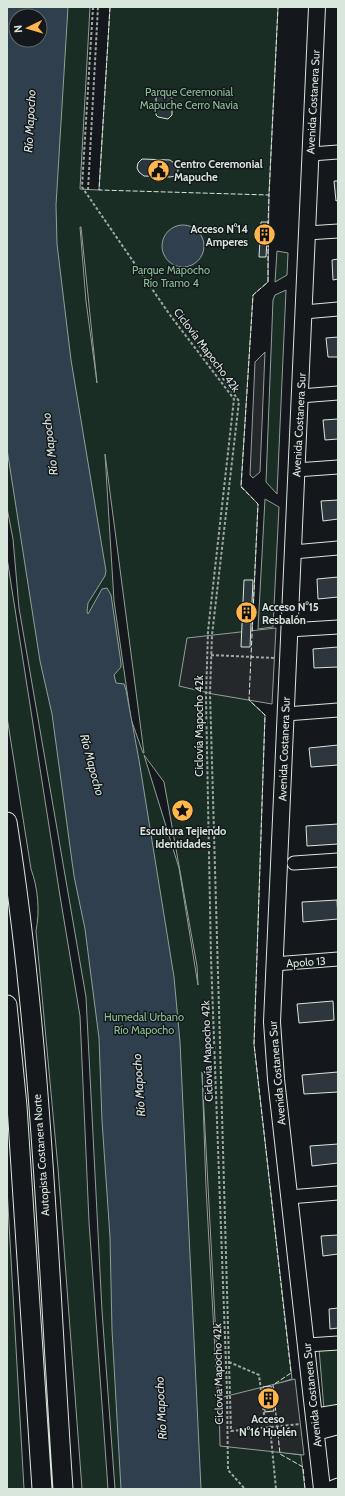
<svg xmlns="http://www.w3.org/2000/svg" width="345" height="1496" viewBox="0 0 345 1496" font-family="Cabin,sans-serif">
  <style>
    .green { fill: #1a2d24; stroke: #939e99; fill-rule: evenodd }
    .parking { fill: #24282b; stroke: #939e99 }
    .water { fill: #2f3f4d; stroke: #939e99; fill-rule: evenodd }
    .building { fill: #2c363c; stroke: #d8e6dc }
    .lines { fill: none; stroke-linecap: round; stroke-linejoin: round }
    .minor-casing { stroke: #d8e6dc; stroke-width: 15 }
    .major-casing { stroke: #d8e6dc; stroke-width: 18 }
    .highway-casing { stroke: #d8e6dc; stroke-width: 21 }
    .path { stroke: #9da8a2; stroke-width: 2; stroke-dasharray: 3 2; stroke-linecap: butt }
    .minor { stroke: #14181c; stroke-width: 13 }
    .major { stroke: #14181c; stroke-width: 16 }
    .highway { stroke: #14181c; stroke-width: 19 }
    .fence { stroke: #d8e6dc; stroke-width: 1; stroke-dasharray: 5 2; stroke-linecap: butt }
    .labels { text-anchor: middle; stroke-width: 3; stroke-linejoin: round; paint-order: stroke }
    .park-label { font-size: 11px; fill: #8ac095; stroke: #14181c }
    .street-label { font-size: 11px; fill: #d8e6dc; stroke: #14181c }
    .poi-label { font-size: 11px; font-weight: bold; fill: #d8e6dc; stroke: #14181c; text-anchor: start }
    .water-label { font-size: 12px; font-style: italic; fill: #d8e6dc; stroke: #14181c }
  </style>
  <rect width="100%" height="100%" fill="#14181c"/>
  <path class="green" d="M 7,7 L 90,7 L 80,189 L 99,190 L 110,7 L 278,7 L 269,195 L 268,282 L 253,295 L 241,486 L 258,504 L 249,700 L 265,715 L 254,1044 L 292,1379 L 273,1385 L 280,1452 L 301,1455 L 305,1489 L 115,1489 L 102,1311 L 86,997 L 19,608 L 13,539 L 7,508 ZM 16,16 L 40,16 L 40,40 L 16,40 ZM 80,227 L 81,227 L 97,383 L 86,301 ZM 105,454 L 144,753 L 143,753 L 131,719 L 114,601 ZM 144,755 L 164,782 L 197,966 L 198,985 L 179,868 ZM 202,1072 L 219,1395 L 219,1424 L 206,1187 Z
    M 277,251 L 288,253 L 287,275 L 275,282 Z
    M 286,290 L 277,494 L 266,482 L 273,300 L 275,295 Z
    M 265,499 L 279,507 L 273,627 L 258,629 Z
    M 7,558 L 60,896 L 80,1016 L 89,1222 L 108,1489 L 82,1489 L 58,1168 L 36,931 C 40,911 38,888 31,869 L 7,717 Z
    M 7,1188 L 24,1489 L 7,1489 Z
    M 338,1347 L 338,1407 L 324,1409 L 319,1349 Z"/>
  <path class="parking" d="M 265,352 L 260,472 L 253,478 L 250,475 L 255,362 Z
    M 276,628 L 272,704 L 213,694 L 179,686 L 187,638 Z
    M 295,1379 L 304,1455 L 220,1446 L 219,1398 Z"/>
  <path class="water" d="M 7,7 L 68,7 L 56,205 L 57,244 L 71,360 L 106,571 L 105,576 L 88,603 L 87,612 L 88,614 L 102,589 L 107,588 L 111,595 L 121,663 L 121,667 L 114,675 L 116,683 L 124,684 L 126,690 L 139,760 L 174,977 L 180,1042 L 201,1489 L 121,1489 L 112,1330 L 110,1237 L 102,1121 L 99,1038 L 85,929 L 74,876 L 52,714 L 40,661 L 7,449 ZM 16,16 L 40,16 L 40,40 L 16,40 Z
    M162 246a21 21 0 1 1 42 0a21 21 0 1 1-42 0Z"/>
  <path class="building" d="M 165,93 L 169,94 L 172,99 L 172,115 L 168,119 L 158,117 L 156,115 L 156,98 L 159,95 Z
    M 142,159 L 170,160 L 178,166 L 178,171 L 175,176 L 170,177 L 144,176 L 139,172 L 137,168 L 138,163 Z
    M 334,181 L 338,181 L 338,200 L 336,201 Z
    M 261,222 L 268,222 L 266,257 L 259,257 Z
    M 338,259 L 338,279 L 333,280 L 332,260 Z
    M 338,337 L 338,357 L 328,357 L 326,338 Z
    M 338,419 L 338,439 L 325,440 L 323,420 Z
    M 338,500 L 338,519 L 323,521 L 321,501 Z
    M 338,577 L 338,597 L 318,599 L 317,579 Z
    M 244,580 L 253,580 L 250,647 L 241,647 Z
    M 338,647 L 338,667 L 314,668 L 313,649 Z
    M 338,745 L 338,765 L 311,767 L 309,748 Z
    M 338,824 L 338,844 L 307,846 L 306,826 Z
    M 337,900 L 338,919 L 303,922 L 302,902 Z
    M 333,1001 L 334,1020 L 299,1023 L 297,1004 Z
    M 338,1072 L 338,1092 L 304,1094 L 302,1075 Z
    M 338,1144 L 338,1163 L 312,1166 L 310,1146 Z
    M 338,1235 L 338,1254 L 323,1256 L 321,1236 Z
    M 338,1308 L 338,1328 L 330,1329 L 329,1309 Z
    M 271,1386 L 274,1411 L 265,1412 L 263,1387 Z"/>
  <g class="lines">
    <defs>
      <path id="minor" d="M 311,154 L 338,152
        M 307,233 L 338,231
        M 304,312 L 338,309
        M 300,396 L 338,393
        M 296,470 L 338,467
        M 293,552 L 338,548
        M 289,630 L 338,627
        M 286,714 L 338,710
        M 294,863 L 338,860
        M 274,964 L 338,959
        M 289,1197 L 338,1193
        M 307,1345 L 338,1343
        M 328,1489 L 338,1485"/>
      <path id="major" d="M 317,7 L 272,1022 L 276,1079 L 322,1489
        M 314,1417 L 338,1413
        M 316,1432 L 338,1426"/>
      <path id="highway" d="M 7,822 C 42,1042 48,1267 63,1489
        M 7,1005 L 17,1106 L 42,1489"/>
    </defs>
    <use href="#minor" class="minor-casing"/>
    <use href="#major" class="major-casing"/>
    <use href="#highway" class="highway-casing"/>
    <path class="path" d="M 93,7 L 82,187 L 170,315 L 234,399 L 208,631 L 206,697 L 211,958 L 227,1392 L 228,1470 L 245,1489
      M 88,190 L 98,7
      M 176,313 L 239,401 L 212,635 L 210,693 L 231,1431 L 300,1424
      M 211,655 L 274,658
      M 229,1362 L 259,1375 L 264,1414 L 270,1427 L 276,1489"/>
    <use href="#minor" class="minor"/>
    <use href="#major" class="major"/>
    <use href="#highway" class="highway"/>
    <path class="fence" d="M 110,7 L 99,190 L 269,195 L 278,7
      M 268,225 L 269,195
      M 268,235 L 268,282 L 253,295 L 241,487 L 258,504 L 249,700 L 265,715 L 254,1044 L 291,1373 L 273,1385 L 280,1454 L 303,1467 L 305,1489"/>
  </g>
  <defs>
    <symbol id="civic-disc" viewBox="-11 -11 22 22"><circle r="9.5" fill="#ffb74d" stroke="#14181c"/><path d="M-.6-6.5H3V-4.5H.6V-3L4-1V1h2V6H-6V1h2V-1L-.6-3ZM-1.2 2.5V6h2.4V2.5Z" fill="#111"/></symbol>
    <symbol id="building-disc" viewBox="-11 -11 22 22"><circle r="9.5" fill="#ffb74d" stroke="#14181c"/><path d="M-4-6H4V6H1V3H-1V6H-4ZM-2.5-4.3h1.7v1.8h-1.7ZM.8-4.3h1.7v1.8H.8ZM-2.5-1h1.7V.8h-1.7ZM.8-1h1.7V.8H.8Z" fill="#111"/></symbol>
    <symbol id="sight-disc" viewBox="-11 -11 22 22"><circle r="9.5" fill="#ffb74d" stroke="#14181c"/><path d="M0-6L1.8-2.2L6-1.7L2.9 1.2L3.7 5.4L0 3.3L-3.7 5.4L-2.9 1.2L-6-1.7L-1.8-2.2Z" fill="#111"/></symbol>
  </defs>
  <g fill-rule="evenodd">
    <use href="#civic-disc" x="146" y="158" width="25" height="25"/>
    <use href="#building-disc" x="252" y="222" width="25" height="25"/>
    <use href="#building-disc" x="234" y="600" width="25" height="25"/>
    <use href="#sight-disc" x="170" y="798" width="25" height="25"/>
    <use href="#building-disc" x="256" y="1386" width="25" height="25"/>
  </g>
  <g class="labels">
    <g class="park-label">
      <text x="189" y="96">Parque Ceremonial<tspan x="189" dy="13">Mapuche Cerro Navia</tspan></text>
      <text x="171" y="274">Parque Mapocho<tspan x="171" dy="13">Río Tramo 4</tspan></text>
      <text x="144" y="1021">Humedal Urbano<tspan x="144" dy="13">Río Mapocho</tspan></text>
    </g>
    <g class="street-label">
      <text transform="translate(313 102) rotate(-87)" y="4">Avenida Costanera Sur</text>
      <text transform="translate(207 350) rotate(53)" y="4">Ciclovía Mapocho 42k</text>
      <text transform="translate(299 425) rotate(-87)" y="4">Avenida Costanera Sur</text>
      <text transform="translate(199 726) rotate(-90)" y="4">Ciclovía Mapocho 42k</text>
      <text transform="translate(284 749) rotate(-88)" y="4">Avenida Costanera Sur</text>
      <text transform="translate(306 962) rotate(-4)" y="4">Apolo 13</text>
      <text transform="translate(207 1051) rotate(-92)" y="4">Ciclovía Mapocho 42k</text>
      <text transform="translate(277 1073) rotate(-95)" y="4">Avenida Costanera Sur</text>
      <text transform="translate(41 1155) rotate(-94)" y="4">Autopista Costanera Norte</text>
      <text transform="translate(218 1374) rotate(-91)" y="4">Ciclovía Mapocho 42k</text>
      <text transform="translate(312 1395) rotate(-96)" y="4">Avenida Costanera Sur</text>
    </g>
    <g class="poi-label">
      <text x="174" y="168">Centro Ceremonial<tspan x="174" dy="13">Mapuche</tspan></text>
      <text x="248" y="233" text-anchor="end">Acceso N°14<tspan x="248" dy="13">Amperes</tspan></text>
      <text x="262" y="611">Acceso N°15<tspan x="262" dy="13">Resbalón</tspan></text>
      <text x="183" y="835" text-anchor="middle">Escultura Tejiendo<tspan x="183" dy="13">Identidades</tspan></text>
      <text x="268" y="1423" text-anchor="middle">Acceso<tspan x="268" dy="13">N°16 Huelén</tspan></text>
    </g>
    <g class="water-label">
      <text transform="translate(30 121) rotate(-87)" y="4">Río Mapocho</text>
      <text transform="translate(50 444) rotate(-97)" y="4">Río Mapocho</text>
      <text transform="translate(92 765) rotate(75)" y="4">Río Mapocho</text>
      <text transform="translate(139 1085) rotate(-94)" y="4">Río Mapocho</text>
      <text transform="translate(161 1408) rotate(-93)" y="4">Río Mapocho</text>
    </g>
  </g>
  <rect width="345" height="1496" fill="none" stroke="#d8e6dc" stroke-width="16"/>
  <g transform="translate(28 28) rotate(265)"><circle r="19" fill="#14181c" stroke="#626a69"/>
  <path d="M0-3L7 15L0 10L-7 15Z" fill="#ffb74d"/>
  <text y="-6" font-size="11" font-weight="bold" text-anchor="middle" fill="#d8e6dc">N</text>
  </g>
</svg>
